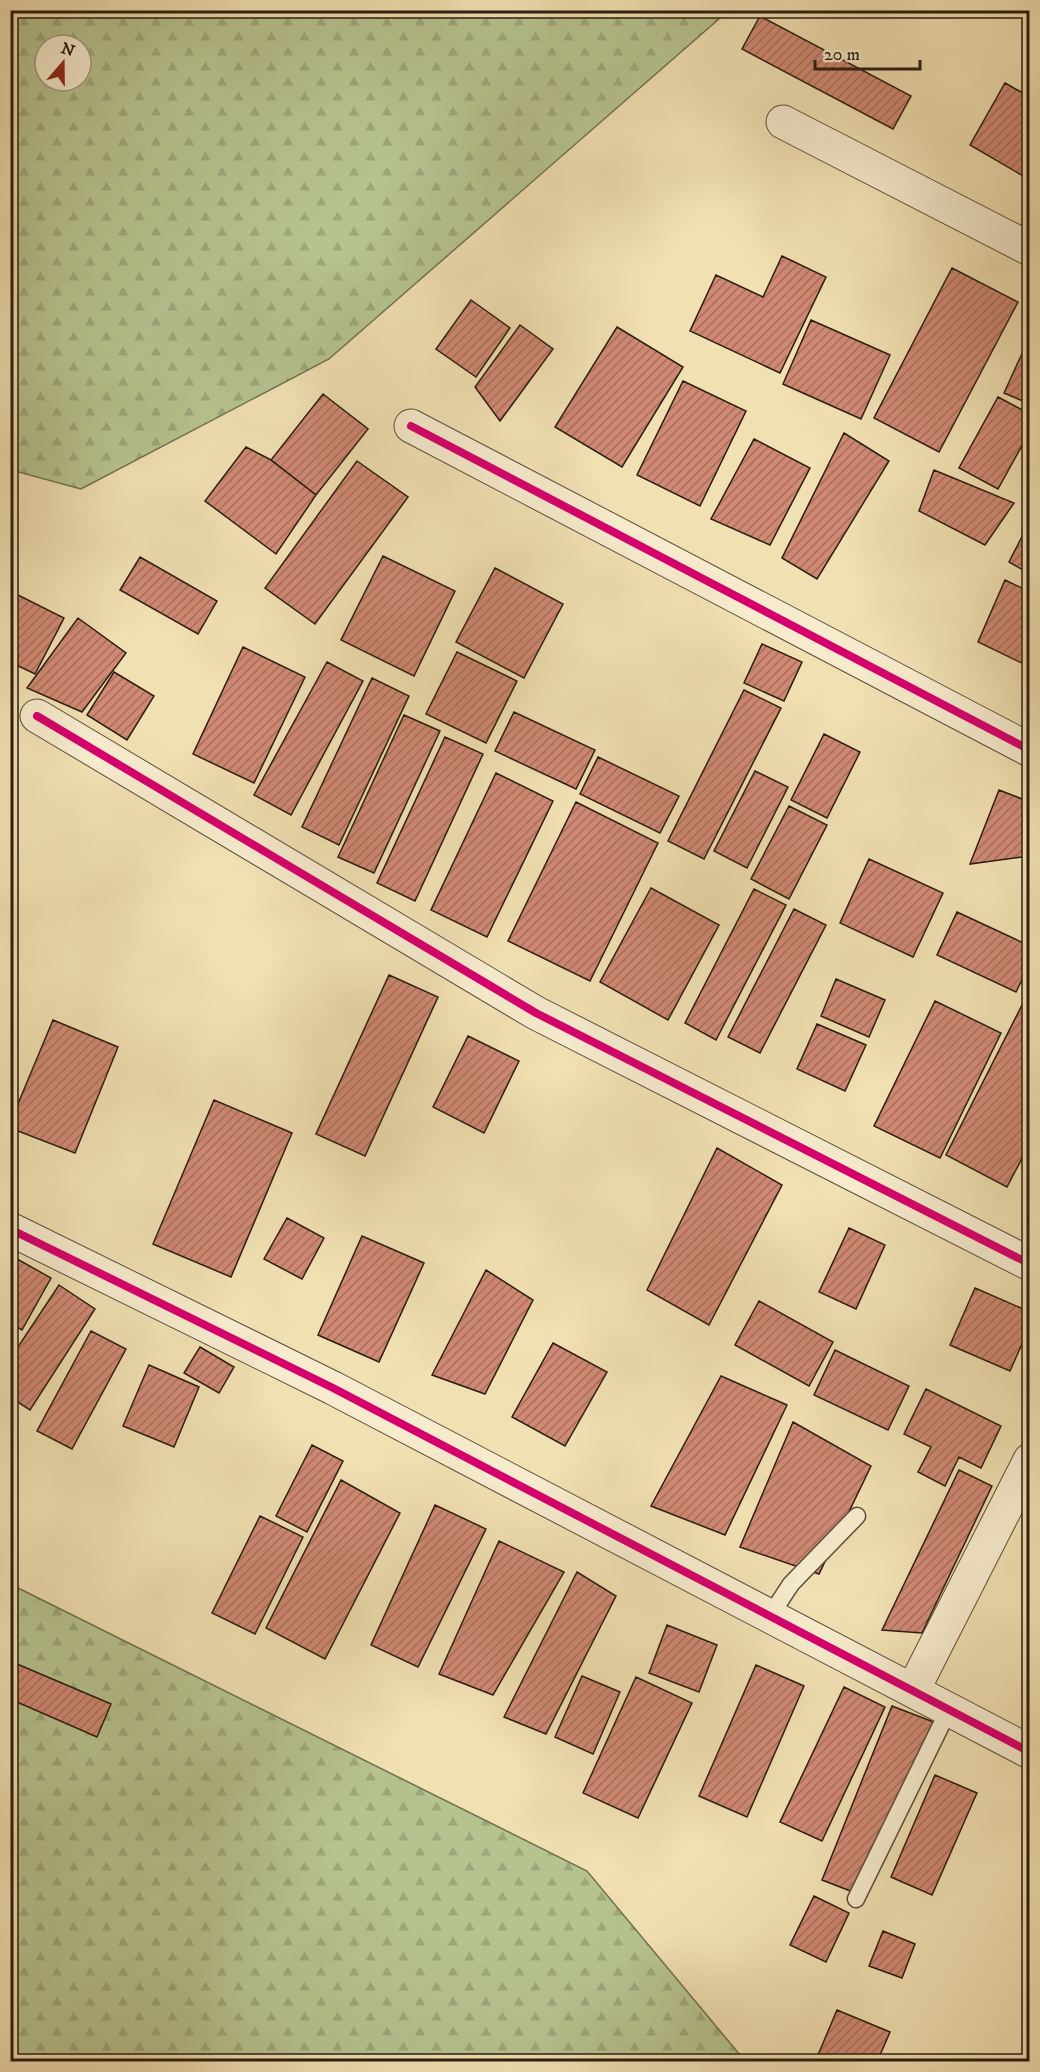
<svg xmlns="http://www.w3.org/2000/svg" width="1040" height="2072" viewBox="0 0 1040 2072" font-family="'IM FELL DW Pica',serif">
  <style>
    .forest { fill: url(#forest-firs); stroke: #707050; stroke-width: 1.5; fill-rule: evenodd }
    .building { fill: url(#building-hatch); stroke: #2a1d10; stroke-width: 1.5 }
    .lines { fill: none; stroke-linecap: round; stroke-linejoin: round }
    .lane-casing { stroke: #5c4e38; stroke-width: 19 }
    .street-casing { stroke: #5c4e38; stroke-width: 35 }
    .lane { stroke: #f6ebcd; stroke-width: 16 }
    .street { stroke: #f6ebcd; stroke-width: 33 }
    .cycleway-casing { stroke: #f6ebcd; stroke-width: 11 }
    .cycleway { stroke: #d6006c; stroke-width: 8 }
  </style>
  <defs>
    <pattern id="forest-firs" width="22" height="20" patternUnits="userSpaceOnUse" patternTransform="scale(1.5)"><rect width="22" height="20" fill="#b6c38f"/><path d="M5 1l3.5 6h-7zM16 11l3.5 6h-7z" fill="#9da77a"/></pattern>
    <pattern id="building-hatch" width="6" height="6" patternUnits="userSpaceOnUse" patternTransform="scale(1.5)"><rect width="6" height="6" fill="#d08974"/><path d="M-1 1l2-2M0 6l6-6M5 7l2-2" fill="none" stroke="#a96f5e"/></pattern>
  </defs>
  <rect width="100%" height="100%" fill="#f1e0b2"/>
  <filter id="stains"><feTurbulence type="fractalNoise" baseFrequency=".00333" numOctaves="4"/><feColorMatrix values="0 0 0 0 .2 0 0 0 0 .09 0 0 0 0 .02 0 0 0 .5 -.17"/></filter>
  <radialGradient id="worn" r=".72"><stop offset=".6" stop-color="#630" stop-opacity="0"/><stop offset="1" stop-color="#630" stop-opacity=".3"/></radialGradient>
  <path class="forest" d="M 10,11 L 11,10 L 728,11 L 329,359 L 81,489 L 11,470 ZM 45,45 L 81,45 L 81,81 L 45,81 Z
    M 10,1584 L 587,1871 L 745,2061 L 11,2061 Z"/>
  <path class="building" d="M 760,16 L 911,96 L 893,129 L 742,49 Z
    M 1005,83 L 1030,97 L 1030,180 L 970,145 Z
    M 782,256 L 826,277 L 780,373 L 690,331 L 716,275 L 763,297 Z
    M 952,268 L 1018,302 L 939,452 L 874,418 Z
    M 471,300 L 510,328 L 476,377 L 436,349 Z
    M 811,320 L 890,355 L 861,419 L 783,384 Z
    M 520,325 L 553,349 L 500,421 L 475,387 Z
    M 617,327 L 683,367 L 622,467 L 555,427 Z
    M 1030,336 L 1030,404 L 1004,393 Z
    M 683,381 L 746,411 L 700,506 L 637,475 Z
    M 323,394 L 368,429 L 316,495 L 271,460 Z
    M 998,397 L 1030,414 L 1030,431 L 998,489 L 959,468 Z
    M 844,433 L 889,461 L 817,579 L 782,558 Z
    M 754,439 L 810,468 L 770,545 L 711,519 Z
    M 246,447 L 271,460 L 316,495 L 276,554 L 205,501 Z
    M 357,461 L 408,497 L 315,624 L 265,588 Z
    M 934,470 L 1014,503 L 985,545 L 919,511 Z
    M 1030,521 L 1030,574 L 1009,562 Z
    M 383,556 L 455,591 L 414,676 L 341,640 Z
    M 140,557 L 217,601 L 198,634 L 120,590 Z
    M 495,568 L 563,604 L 524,678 L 456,642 Z
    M 1005,580 L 1030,592 L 1030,667 L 978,642 Z
    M 10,591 L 64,618 L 35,674 L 10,662 Z
    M 78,618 L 126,653 L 82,712 L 27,688 Z
    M 762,644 L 802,662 L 784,701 L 744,683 Z
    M 243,647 L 305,677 L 254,783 L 193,754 Z
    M 457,652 L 517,681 L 486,743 L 426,714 Z
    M 327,662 L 363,681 L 291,815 L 254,795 Z
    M 114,672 L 154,696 L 127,740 L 87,715 Z
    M 372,678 L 409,696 L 339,845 L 302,827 Z
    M 744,690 L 781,708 L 704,859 L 668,841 Z
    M 514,712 L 595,750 L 576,789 L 495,751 Z
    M 404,715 L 440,731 L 374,873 L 338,857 Z
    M 824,734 L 860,752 L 827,818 L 791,800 Z
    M 445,737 L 483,754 L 415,901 L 377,883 Z
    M 598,757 L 679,796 L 660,833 L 580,794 Z
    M 755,771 L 788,787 L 747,868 L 714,851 Z
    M 496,773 L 553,801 L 487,937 L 431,910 Z
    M 999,790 L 1030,802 L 1030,856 L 970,864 Z
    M 576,802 L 658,843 L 590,981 L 508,941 Z
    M 789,806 L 827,825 L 789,899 L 751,879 Z
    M 869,859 L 943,893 L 913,957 L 840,923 Z
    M 651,888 L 719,925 L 668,1020 L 600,982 Z
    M 754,889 L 786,905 L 716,1040 L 685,1023 Z
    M 794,909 L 826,925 L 760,1053 L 728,1037 Z
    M 957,912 L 1030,946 L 1030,963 L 1016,992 L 937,955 Z
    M 389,975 L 438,997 L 365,1156 L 316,1134 Z
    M 836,979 L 885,1000 L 869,1037 L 821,1016 Z
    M 935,1001 L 1001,1033 L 940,1158 L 874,1126 Z
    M 1022,1005 L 1030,1008 L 1030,1143 L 1007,1187 L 946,1155 Z
    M 53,1020 L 118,1047 L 75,1153 L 10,1128 L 10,1123 Z
    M 817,1024 L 866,1045 L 845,1091 L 797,1069 Z
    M 468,1036 L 519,1061 L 484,1133 L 433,1107 Z
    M 214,1100 L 292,1133 L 231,1277 L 153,1244 Z
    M 717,1148 L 782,1185 L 709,1325 L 647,1290 Z
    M 287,1218 L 324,1238 L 302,1279 L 264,1259 Z
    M 849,1228 L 885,1245 L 856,1309 L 819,1292 Z
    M 362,1236 L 424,1263 L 379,1362 L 318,1335 Z
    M 10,1255 L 51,1278 L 22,1330 L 10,1323 Z
    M 486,1270 L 533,1300 L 485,1394 L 432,1375 Z
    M 59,1285 L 95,1309 L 30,1410 L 10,1397 L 10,1359 Z
    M 975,1288 L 1030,1312 L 1030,1326 L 1010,1371 L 950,1345 Z
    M 759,1301 L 833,1342 L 809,1386 L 735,1345 Z
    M 91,1331 L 126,1349 L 72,1449 L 37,1431 Z
    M 553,1343 L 607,1372 L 565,1446 L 512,1417 Z
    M 200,1347 L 234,1367 L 219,1393 L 184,1373 Z
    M 835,1350 L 909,1386 L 888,1430 L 814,1395 Z
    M 149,1365 L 199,1387 L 174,1447 L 123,1426 Z
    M 721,1376 L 787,1405 L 725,1535 L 651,1506 Z
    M 926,1389 L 1001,1426 L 981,1468 L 959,1457 L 945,1486 L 918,1472 L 931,1447 L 904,1434 Z
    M 793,1422 L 871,1466 L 819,1574 L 740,1547 Z
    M 312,1445 L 343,1461 L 307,1532 L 276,1516 Z
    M 959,1470 L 992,1486 L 922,1633 L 882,1630 Z
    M 341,1480 L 400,1513 L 325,1659 L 266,1628 Z
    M 435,1505 L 486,1529 L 418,1667 L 371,1645 Z
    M 260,1516 L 303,1537 L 255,1634 L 212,1613 Z
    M 499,1541 L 564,1572 L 493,1695 L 439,1674 Z
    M 577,1572 L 616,1596 L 546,1734 L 504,1717 Z
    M 667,1625 L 717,1645 L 699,1692 L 649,1673 Z
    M 10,1661 L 111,1704 L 97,1737 L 10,1699 Z
    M 756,1665 L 804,1686 L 747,1817 L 699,1796 Z
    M 582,1676 L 620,1692 L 593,1754 L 555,1737 Z
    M 636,1677 L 692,1703 L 638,1818 L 583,1793 Z
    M 844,1687 L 885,1707 L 822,1841 L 780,1822 Z
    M 892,1706 L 936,1723 L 866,1897 L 822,1880 Z
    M 935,1775 L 977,1793 L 932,1895 L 891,1877 Z
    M 814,1896 L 849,1913 L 826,1962 L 790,1945 Z
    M 883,1931 L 915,1944 L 902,1978 L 869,1966 Z
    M 837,2010 L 890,2032 L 877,2062 L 815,2062 Z"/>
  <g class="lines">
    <defs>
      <path id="lane" d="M 770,1616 L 791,1584 L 857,1516
        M 856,1899 L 949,1709"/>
      <path id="street" d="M 783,122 L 1030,249
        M 411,426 L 1030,750
        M 37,716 L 536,1013 L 1030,1264
        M 10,1229 L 333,1388 L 1030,1752
        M 913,1690 L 1030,1460"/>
    </defs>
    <use href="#lane" class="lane-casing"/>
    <use href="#street" class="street-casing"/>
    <use href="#lane" class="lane"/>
    <use href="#street" class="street"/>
    <defs>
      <path id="cycleway" d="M 411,426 L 1030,750
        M 37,716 L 536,1013 L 1030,1264
        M 10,1229 L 333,1388 L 1030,1752"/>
    </defs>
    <use href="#cycleway" class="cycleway-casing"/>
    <use href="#cycleway" class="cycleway"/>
  </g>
  <rect width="1040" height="2072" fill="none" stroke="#f1e0b2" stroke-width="36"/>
  <rect x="12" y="12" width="1016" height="2048" fill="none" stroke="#2a1d10" stroke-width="3"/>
  <rect x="18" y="18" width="1004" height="2036" fill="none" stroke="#2a1d10" stroke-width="1.5"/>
  <g transform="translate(63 63) rotate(20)"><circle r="28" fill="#f6ebcd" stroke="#a49981" stroke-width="1.5"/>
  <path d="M0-4.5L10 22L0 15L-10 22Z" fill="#8f2418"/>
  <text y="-9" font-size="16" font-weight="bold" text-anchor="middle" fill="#2a1d10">N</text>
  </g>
  <path d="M815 60v9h105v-9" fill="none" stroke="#2a1d10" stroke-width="3"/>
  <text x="824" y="60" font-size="18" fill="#2a1d10" stroke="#f6ebcd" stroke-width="4.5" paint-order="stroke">20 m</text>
  <rect width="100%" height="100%" filter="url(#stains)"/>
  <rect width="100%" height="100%" fill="url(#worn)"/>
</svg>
